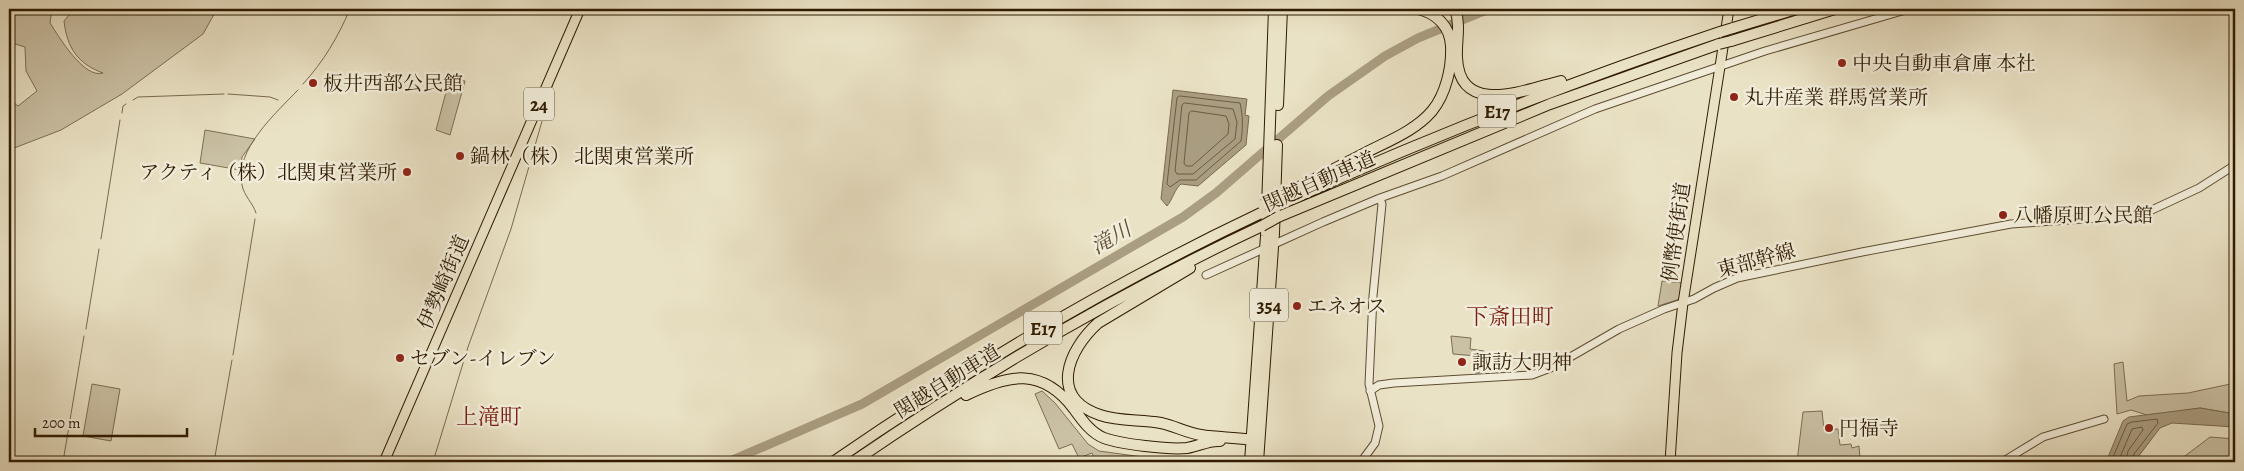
<svg xmlns="http://www.w3.org/2000/svg" width="2244" height="471" viewBox="0 0 2244 471" font-family="Alegreya,'Noto Serif JP',serif">
  <style>
    .green { fill: #cac0a4; stroke: #7c6e52 }
    .water { fill: #aa9e82; stroke: #796a4e }
    .lines { fill: none; stroke-linecap: round; stroke-linejoin: round }
    .shore { stroke: #6c5c41; stroke-width: 1 }
    .stream { stroke: #796a4e; stroke-width: 1 }
    .river { stroke: #aa9e82; stroke-width: 9 }
    .minor-casing { stroke: #5e4d31; stroke-width: 9 }
    .major-casing { stroke: #2f1b00; stroke-width: 11 }
    .highway-casing { stroke: #2f1b00; stroke-width: 12 }
    .minor { stroke: #f1ecd9; stroke-width: 7 }
    .major { stroke: #eae2c5; stroke-width: 9 }
    .highway { stroke: #eae2c5; stroke-width: 10 }
    .highway-bridge-casing { stroke: #2f1b00; stroke-width: 12; stroke-linecap: butt }
    .highway-bridge { stroke: #eae2c5; stroke-width: 10 }
    .poi-dot { fill: #8f2418; stroke: #f1ecd9; stroke-width: 2 }
    .labels { text-anchor: middle; stroke-width: 5; stroke-linejoin: round; paint-order: stroke }
    .shield { fill: #f1ecd9; stroke: #695a41; stroke-width: 1 }
    .shield-label { font-size: 19px; font-weight: bold; fill: #2f1b00 }
    .poi-label { font-size: 20px; fill: #2f1b00; stroke: #f1ecd9; text-anchor: start }
    .street-label { font-size: 20px; fill: #2f1b00; stroke: #f1ecd9 }
    .water-label { font-size: 21px; font-style: italic; fill: #604f34; stroke: #f1ecd9 }
    .quarter-label { font-size: 22px; fill: #7a1f14; stroke: #f1ecd9 }
  </style>
  <rect width="100%" height="100%" fill="#eae2c5"/>
  <filter id="stains"><feTurbulence type="fractalNoise" baseFrequency=".004" numOctaves="4"/><feColorMatrix values="0 0 0 0 .2 0 0 0 0 .09 0 0 0 0 .02 0 0 0 .5 -.17"/></filter>
  <radialGradient id="worn" r=".72"><stop offset=".6" stop-color="#630" stop-opacity="0"/><stop offset="1" stop-color="#630" stop-opacity=".3"/></radialGradient>
  <path class="green" d="M 9,9 L 52,9 L 50,23 C 59,37 84,79 103,73 C 78,64 67,48 64,21 L 74,9 L 217,9 L 203,34 L 122,94 L 61,130 L 9,150 L 9,99 L 18,106 L 37,91 L 26,71 L 25,47 L 9,42 Z
    M 450,77 L 465,81 L 450,135 L 436,130 Z
    M 205,130 L 255,139 L 242,157 L 240,170 L 200,163 Z
    M 1662,281 L 1683,283 L 1680,299 L 1658,306 Z
    M 1451,336 L 1471,338 L 1470,349 L 1484,351 L 1479,373 L 1475,373 L 1477,356 L 1453,354 Z
    M 2123,362 L 2127,401 L 2139,396 L 2188,393 L 2235,383 L 2235,414 L 2200,408 L 2166,413 L 2147,415 L 2131,410 L 2117,414 L 2114,364 Z
    M 92,384 L 120,389 L 111,441 L 83,436 Z
    M 1042,391 L 1055,403 L 1088,444 L 1099,451 L 1150,458 L 1145,462 L 1131,462 L 1130,460 L 1114,462 L 1113,458 L 1096,462 L 1092,453 L 1079,458 L 1072,444 L 1059,449 L 1035,394 Z
    M 1822,411 L 1824,430 L 1838,429 L 1840,445 L 1851,444 L 1852,448 L 1859,446 L 1860,459 L 1829,462 L 1797,462 L 1803,412 Z
    M 2210,437 L 2235,439 L 2235,462 L 2177,462 Z"/>
  <path class="water" d="M 1173,90 L 1247,99 L 1245,115 L 1249,116 L 1246,145 L 1198,186 L 1181,184 C 1174,190 1173,199 1167,206 L 1161,199 Z
    M 2200,408 L 2235,414 L 2235,427 L 2172,423 L 2160,428 L 2138,457 L 2136,462 L 2106,462 L 2123,421 L 2129,417 Z"/>
  <g class="lines">
    <path class="shore" d="M 1180,96 L 1240,103 C 1243,116 1243,128 1241,141 L 1196,180 L 1180,180 L 1170,187 L 1167,184 L 1177,98 Z
      M 1185,103 L 1233,109 L 1237,122 L 1235,139 L 1193,174 L 1177,174 L 1175,171 L 1182,105 Z
      M 1192,111 L 1226,116 L 1229,124 L 1228,134 L 1192,166 L 1186,166 L 1184,163 L 1189,113 Z
      M 2111,462 L 2127,424 L 2132,422 L 2157,419 L 2158,423 L 2134,454 L 2132,462
      M 2118,462 L 2132,429 L 2142,427 L 2143,430 L 2128,451 L 2126,462"/>
    <path class="stream" d="M 303,84 C 324,61 338,37 350,9
      M 228,94 L 270,97 L 278,100
      M 133,100 L 138,97 L 224,94
      M 122,113 L 123,106 L 126,104
      M 256,213 C 253,203 244,196 242,185 C 234,150 276,113 298,90
      M 101,239 L 120,120
      M 86,329 L 99,249
      M 233,355 L 255,219
      M 63,462 L 84,336
      M 214,462 L 232,360
      M 433,462 L 468,347 L 511,229 L 553,83 L 585,9"/>
    <path class="river" d="M 728,462 L 862,404 L 1183,217 L 1216,193 L 1328,96 L 1385,56 L 1418,38 L 1489,9"/>
    <defs>
      <path id="minor" d="M 1206,275 L 1323,222 L 1380,198 L 1442,176 L 1595,109 L 1765,51 L 1909,9
        M 1370,391 L 1379,385 L 1394,383 L 1532,375 L 1553,367 L 1619,329 L 1664,309 L 1694,299 L 1714,288 L 1737,278 L 1862,252 L 2011,224 L 2141,215 L 2199,188 L 2235,165
        M 1186,462 L 1218,462
        M 1361,462 L 1375,443 L 1379,426 L 1369,384 L 1373,296 L 1382,204 L 1380,198
        M 2002,462 L 2043,437 L 2104,419"/>
      <path id="major" d="M 384,462 L 580,9
        M 1670,462 L 1677,353 L 1683,303 L 1729,9"/>
      <path id="highway" d="M 1455,9 C 1461,26 1456,41 1457,58 C 1460,118 1527,89 1561,81
        M 1733,28 L 1796,9
        M 1731,41 L 1835,9
        M 1278,105 L 1282,9
        M 1280,197 C 1308,182 1336,168 1365,153 C 1388,141 1415,131 1432,111 C 1446,94 1452,67 1451,46 C 1450,26 1436,13 1418,9
        M 1279,205 C 1423,140 1570,82 1720,32
        M 1278,217 L 1550,104 L 1719,44
        M 1190,268 L 1098,323 C 1068,350 1048,398 1100,415 C 1120,422 1141,419 1161,423 C 1175,426 1187,433 1201,435 C 1220,438 1239,437 1258,441
        M 966,395 C 1009,374 1042,367 1074,409 C 1082,420 1091,433 1104,438 C 1120,444 1170,450 1187,448 C 1199,446 1209,440 1220,441
        M 833,462 C 969,368 1113,283 1263,212
        M 853,462 C 983,373 1119,293 1262,226
        M 1250,462 L 1266,236 L 1274,9
        M 1258,462 L 1274,233 L 1277,145"/>
    </defs>
    <use href="#minor" class="minor-casing"/>
    <use href="#major" class="major-casing"/>
    <use href="#highway" class="highway-casing"/>
    <use href="#minor" class="minor"/>
    <use href="#major" class="major"/>
    <use href="#highway" class="highway"/>
    <defs>
      <path id="highway-bridge" d="M 1720,32 L 1733,28
        M 1719,44 L 1731,41
        M 1263,205 L 1280,197
        M 1262,226 L 1278,217"/>
    </defs>
    <use href="#highway-bridge" class="highway-bridge-casing"/>
    <use href="#highway-bridge" class="highway-bridge"/>
  </g>
  <g class="poi-dot">
    <circle cx="1842" cy="63" r="5"/>
    <circle cx="313" cy="83" r="5"/>
    <circle cx="1734" cy="97" r="5"/>
    <circle cx="460" cy="156" r="5"/>
    <circle cx="407" cy="172" r="5"/>
    <circle cx="2003" cy="215" r="5"/>
    <circle cx="1297" cy="306" r="5"/>
    <circle cx="400" cy="358" r="5"/>
    <circle cx="1462" cy="362" r="5"/>
    <circle cx="1829" cy="428" r="5"/>
  </g>
  <g class="labels">
    <g class="shield">
      <rect x="524" y="87.5" width="30" height="33" rx="4"/>
      <rect x="1478" y="94.5" width="38" height="33" rx="4"/>
      <rect x="1250" y="288.5" width="38" height="33" rx="4"/>
      <rect x="1024" y="311.5" width="38" height="33" rx="4"/>
    </g>
    <g class="shield-label">
      <text x="539" y="111">24</text>
      <text x="1497" y="118">E17</text>
      <text x="1269" y="312">354</text>
      <text x="1043" y="335">E17</text>
    </g>
    <g class="poi-label">
      <text x="1852" y="70">中央自動車倉庫 本社</text>
      <text x="323" y="90">板井西部公民館</text>
      <text x="1744" y="104">丸井産業 群馬営業所</text>
      <text x="470" y="163">鍋林（株） 北関東営業所</text>
      <text x="397" y="179" text-anchor="end">アクティ（株）北関東営業所</text>
      <text x="2013" y="222">八幡原町公民館</text>
      <text x="1307" y="313">エネオス</text>
      <text x="410" y="365">セブン-イレブン</text>
      <text x="1472" y="369">諏訪大明神</text>
      <text x="1839" y="435">円福寺</text>
    </g>
    <g class="street-label">
      <text transform="translate(1319 181) rotate(-24)" y="7">関越自動車道</text>
      <text transform="translate(1676 232) rotate(-82)" y="7">例幣使街道</text>
      <text transform="translate(1756 260) rotate(-15)" y="7">東部幹線</text>
      <text transform="translate(443 282) rotate(-67)" y="7">伊勢崎街道</text>
      <text transform="translate(947 381) rotate(-32)" y="7">関越自動車道</text>
    </g>
    <g class="water-label">
      <text transform="translate(1111 238) rotate(-30)" y="7">滝川</text>
    </g>
    <g class="quarter-label">
      <text x="1510" y="324">下斎田町</text>
      <text x="489" y="424">上滝町</text>
    </g>
  </g>
  <rect width="2244" height="471" fill="none" stroke="#eae2c5" stroke-width="30"/>
  <rect x="10" y="10" width="2224" height="451" fill="none" stroke="#2f1b00" stroke-width="2.5"/>
  <rect x="15" y="15" width="2214" height="441" fill="none" stroke="#2f1b00"/>
  <path d="M35 428v8h152v-8" fill="none" stroke="#2f1b00" stroke-width="2.5"/>
  <text x="42" y="428" font-size="15" fill="#2f1b00" stroke="#f1ecd9" stroke-width="4" paint-order="stroke">200 m</text>
  <rect width="100%" height="100%" filter="url(#stains)"/>
  <rect width="100%" height="100%" fill="url(#worn)"/>
</svg>
